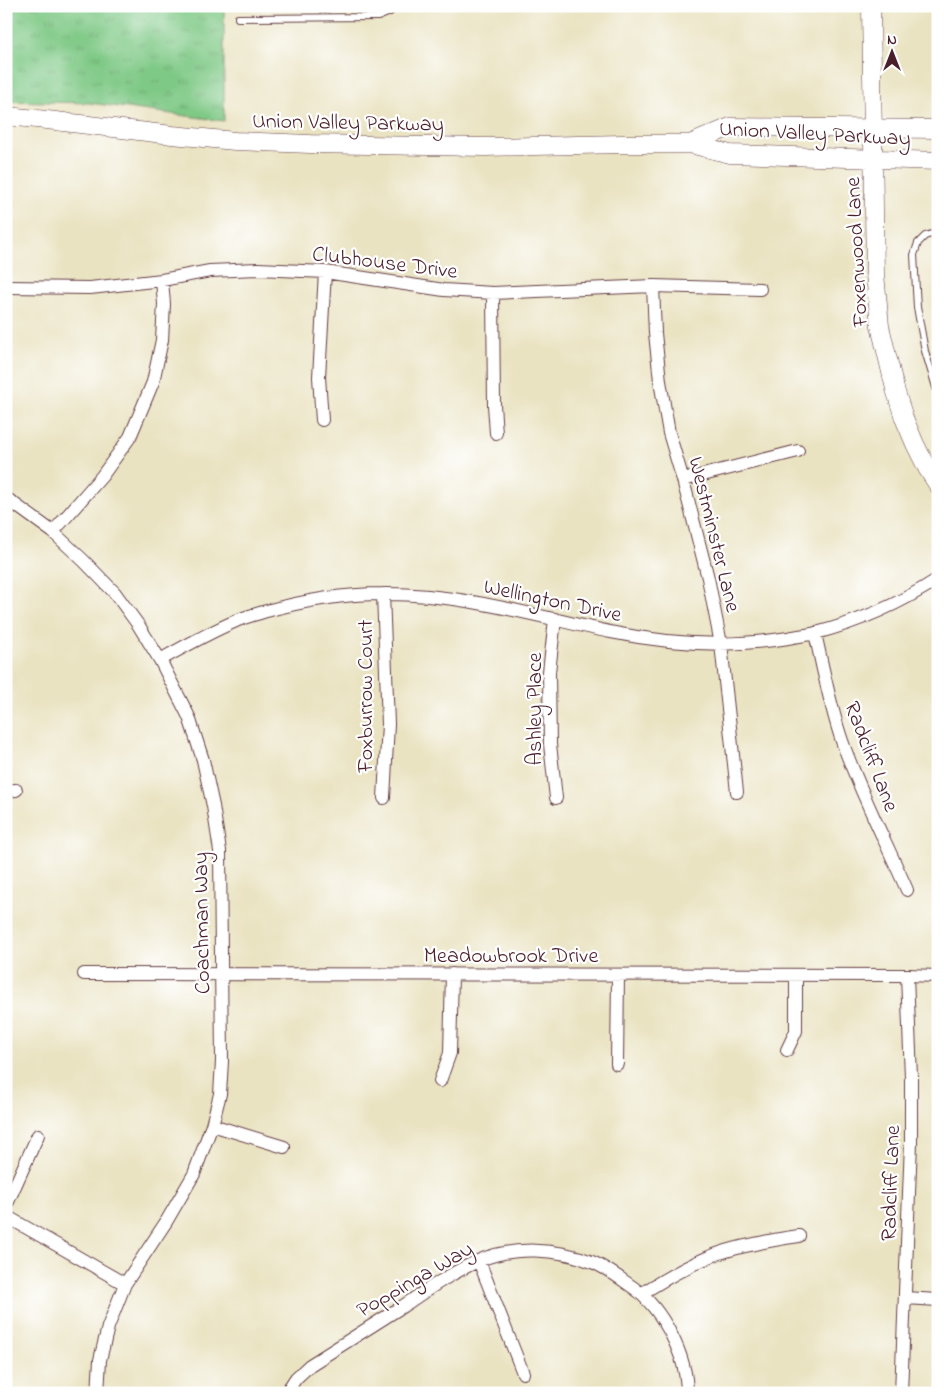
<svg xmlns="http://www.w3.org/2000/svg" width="944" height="1399" viewBox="0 0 944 1399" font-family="'Indie Flower',sans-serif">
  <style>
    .grass { fill: url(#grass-tufts); stroke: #647458 }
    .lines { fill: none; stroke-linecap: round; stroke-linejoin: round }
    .lane-casing { stroke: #623c42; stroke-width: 8 }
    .street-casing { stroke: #623c42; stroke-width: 14 }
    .secondary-casing { stroke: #623c42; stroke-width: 19 }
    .lane { stroke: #fff; stroke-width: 6 }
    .street { stroke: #fff; stroke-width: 12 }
    .secondary { stroke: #fff; stroke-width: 18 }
    .labels { text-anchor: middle; stroke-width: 4.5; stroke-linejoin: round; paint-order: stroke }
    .street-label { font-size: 22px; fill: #4a1f2b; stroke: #fff }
  </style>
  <defs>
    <pattern id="grass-tufts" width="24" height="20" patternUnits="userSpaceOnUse" patternTransform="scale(1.25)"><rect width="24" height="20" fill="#7fc986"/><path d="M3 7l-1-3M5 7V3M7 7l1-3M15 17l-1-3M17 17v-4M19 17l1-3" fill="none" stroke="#6fac74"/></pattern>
  </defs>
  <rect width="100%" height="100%" fill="#fff"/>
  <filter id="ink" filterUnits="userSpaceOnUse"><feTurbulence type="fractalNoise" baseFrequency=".02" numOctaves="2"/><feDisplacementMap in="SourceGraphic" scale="10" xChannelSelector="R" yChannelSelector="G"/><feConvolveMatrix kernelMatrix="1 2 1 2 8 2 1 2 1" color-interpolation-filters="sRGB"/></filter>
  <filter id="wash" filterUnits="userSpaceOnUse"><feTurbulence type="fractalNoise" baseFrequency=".0096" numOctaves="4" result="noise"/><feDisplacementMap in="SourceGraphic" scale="20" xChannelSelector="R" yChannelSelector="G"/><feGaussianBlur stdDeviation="1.12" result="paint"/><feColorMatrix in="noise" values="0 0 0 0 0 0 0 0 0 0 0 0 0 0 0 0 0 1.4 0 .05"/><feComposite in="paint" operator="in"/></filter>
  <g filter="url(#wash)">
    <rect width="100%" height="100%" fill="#eae3c2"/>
    <path class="grass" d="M 6,6 L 224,6 L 224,121 L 90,103 L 6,101 Z"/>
  </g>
  <g filter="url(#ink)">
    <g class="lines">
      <defs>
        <path id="lane" d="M 238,18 L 378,17 L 390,12 L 393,6
          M 938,232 L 925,236 L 918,243 L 914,255 L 917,307 L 925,351 L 938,394"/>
        <path id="street" d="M 653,286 L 655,333 L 660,381 L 669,433 L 683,480 L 708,578 L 721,644 L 737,792
          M 6,287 L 90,288 L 162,280 L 210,271 L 258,269 L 325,272 L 444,290 L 493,293 L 653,286 L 760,289
          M 493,293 L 494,405 L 496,433
          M 322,420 L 319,377 L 325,272
          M 683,480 L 798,451
          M 6,498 L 53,532 L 84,561 L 115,593 L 139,626 L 160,660 L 189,717 L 203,760 L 213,806 L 220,851 L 222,1061 L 220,1094 L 212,1125 L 194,1174 L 166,1222 L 125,1284 L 108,1327 L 100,1360 L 98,1393
          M 53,532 L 102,476 L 130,437 L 153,382 L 162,340 L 164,304 L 162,280
          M 383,594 L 388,724 L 384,798
          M 555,619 L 549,672 L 550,744 L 556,798
          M 815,633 C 823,669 830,706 842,741 C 860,792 885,840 907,890
          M 160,660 C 185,646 210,632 236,621 C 244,617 254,615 263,612 C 302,601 342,594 383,594 C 459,593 536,616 610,632 C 669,644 729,648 788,638 C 797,636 807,635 816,633 C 858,622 901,603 938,579
          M 6,791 L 16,790
          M 84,974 L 907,975 L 938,976
          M 787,1050 L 796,1031 L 796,975
          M 617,1064 L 618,975
          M 440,1081 L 450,1053 L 452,974
          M 212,1125 L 284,1147
          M 6,1206 L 38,1135
          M 6,1216 L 125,1284
          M 479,1261 L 523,1373
          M 641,1294 C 663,1280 685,1267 709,1257 C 735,1246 772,1240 799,1236
          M 905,1298 L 938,1300
          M 286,1393 L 296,1378 L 310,1365 C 341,1345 372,1326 403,1306 C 427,1290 451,1273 478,1261 C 512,1246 557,1248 592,1262 C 607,1268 621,1279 634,1288 C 663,1310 687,1356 687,1393
          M 901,1393 L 911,1143 L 911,1077 L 907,975"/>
        <path id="secondary" d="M 871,6 L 875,274 L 880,326 L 895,389 L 904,418 L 915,444 L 927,468 L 938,485
          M 6,116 L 47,120 L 172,135 L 235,141 L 310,144 L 485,147 L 622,144 L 690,144 L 730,154 L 938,161
          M 690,144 L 730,127 L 938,129"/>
      </defs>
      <use href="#lane" class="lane-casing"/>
      <use href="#street" class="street-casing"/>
      <use href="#secondary" class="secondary-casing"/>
      <use href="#lane" class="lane"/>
      <use href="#street" class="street"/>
      <use href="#secondary" class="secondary"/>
    </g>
  </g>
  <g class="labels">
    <g class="street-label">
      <text transform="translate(348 121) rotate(1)" y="8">Union Valley Parkway</text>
      <text transform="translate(815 132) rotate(3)" y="8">Union Valley Parkway</text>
      <text transform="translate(855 252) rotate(-93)" y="8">Foxenwood Lane</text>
      <text transform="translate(385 261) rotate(7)" y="8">Clubhouse Drive</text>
      <text transform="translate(716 534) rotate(76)" y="8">Westminster Lane</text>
      <text transform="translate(553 599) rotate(12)" y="8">Wellington Drive</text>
      <text transform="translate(364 696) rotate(-90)" y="8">Foxburrow Court</text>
      <text transform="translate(533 709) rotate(-90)" y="8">Ashley Place</text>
      <text transform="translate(873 756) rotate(69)" y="8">Radcliff Lane</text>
      <text transform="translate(200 923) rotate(-91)" y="8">Coachman Way</text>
      <text x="511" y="962">Meadowbrook Drive</text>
      <text transform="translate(889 1183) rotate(-88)" y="8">Radcliff Lane</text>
      <text transform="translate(414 1278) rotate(-30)" y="8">Poppinga Way</text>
    </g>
  </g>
  <rect width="944" height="1399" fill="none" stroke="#fff" stroke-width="25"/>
  <g transform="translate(892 52)" stroke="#ffffff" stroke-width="4" paint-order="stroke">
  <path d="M0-4L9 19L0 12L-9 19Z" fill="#4a1f2b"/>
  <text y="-8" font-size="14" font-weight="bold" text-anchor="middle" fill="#4a1f2b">N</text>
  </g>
</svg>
